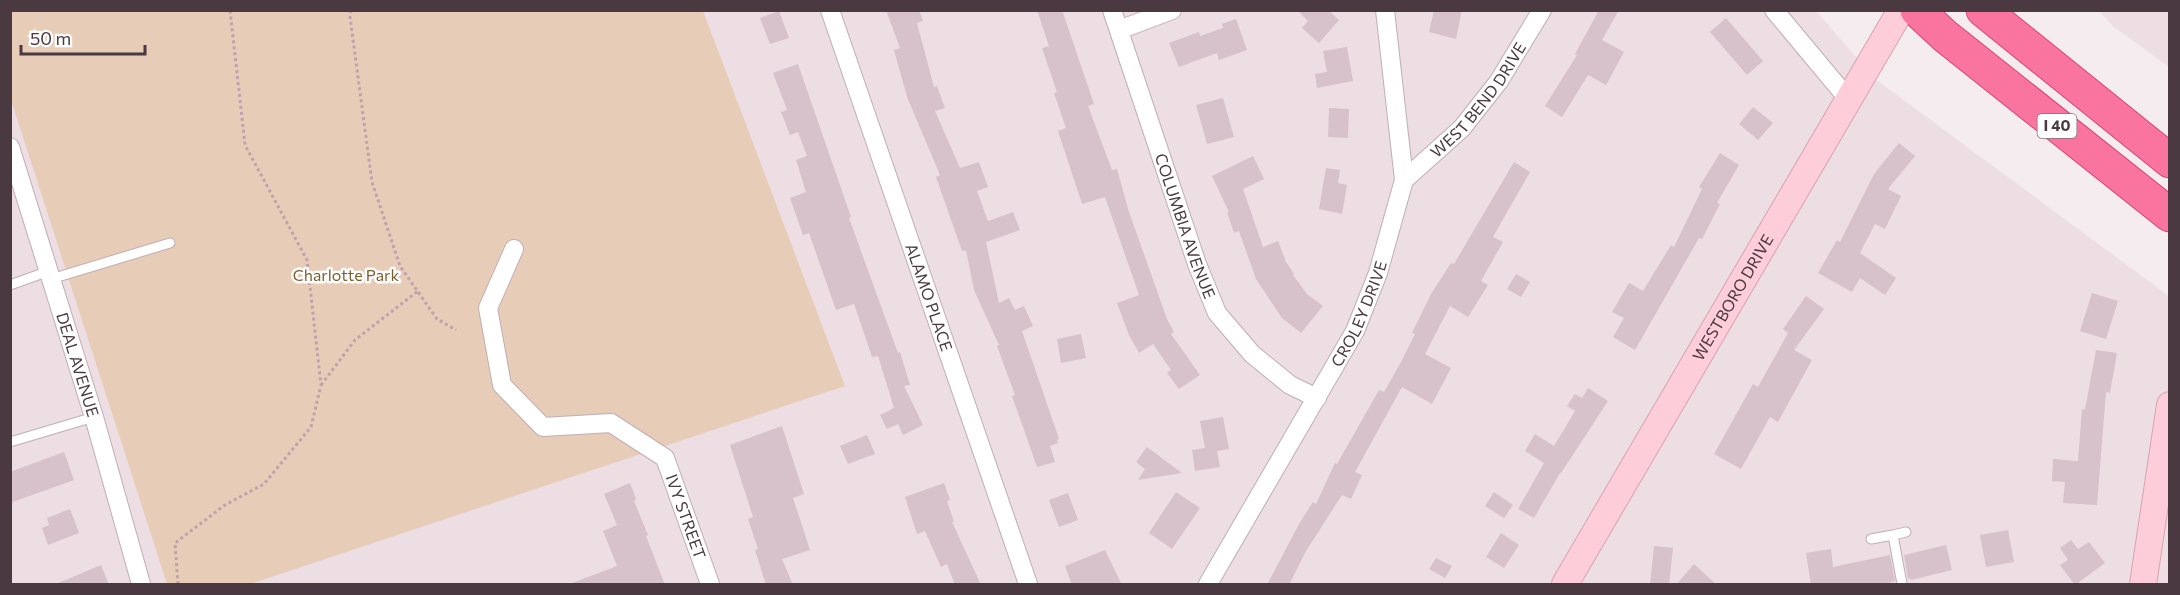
<svg xmlns="http://www.w3.org/2000/svg" width="2180" height="595" viewBox="0 0 2180 595" font-family="Commissioner,sans-serif">
  <style>
    .residential { fill: #eddee3 }
    .green { fill: #e7cdb7 }
    .building { fill: #d7c1ca }
    .lines { fill: none; stroke-linecap: round; stroke-linejoin: round }
    .lane-casing { stroke: #c1aeb5; stroke-width: 11 }
    .street-casing { stroke: #c1aeb5; stroke-width: 20 }
    .secondary-casing { stroke: #d9a2b0; stroke-width: 28 }
    .highway-casing { stroke: #d94379; stroke-width: 35 }
    .path { stroke: #c2a0ac; stroke-width: 3; stroke-dasharray: 3 3; stroke-linecap: butt }
    .lane { stroke: #fff; stroke-width: 9 }
    .street { stroke: #fff; stroke-width: 18 }
    .secondary { stroke: #fdced9; stroke-width: 26 }
    .highway { stroke: #f9749f; stroke-width: 33 }
    .labels { text-anchor: middle; stroke-width: 5; stroke-linejoin: round; paint-order: stroke }
    .shield { fill: #fff; stroke: #807479; stroke-width: 1.5 }
    .shield-label { font-size: 15px; font-weight: bold; fill: #4a3940 }
    .street-label { font-size: 16px; fill: #4a3940; stroke: #fff }
    .park-label { font-size: 16px; fill: #7b5e2e; stroke: #fff }
  </style>
  <rect width="100%" height="100%" fill="#f5ecef"/>
  <path class="residential" d="M 10,11 L 1816,11 L 1875,79 L 2169,296 L 2169,584 L 11,584 Z
    M 2099,11 L 2169,11 L 2169,67 L 2114,27 Z"/>
  <path class="green" d="M 10,11 L 703,11 L 845,386 L 250,584 L 167,584 L 11,100 Z"/>
  <path class="building" d="M 886,10 L 919,10 L 923,21 L 917,23 L 934,87 L 937,86 L 945,108 L 935,111 L 960,168 L 979,162 L 988,187 L 977,191 L 988,221 L 1013,212 L 1020,230 L 986,242 L 999,303 L 1009,298 L 1015,310 L 1024,306 L 1033,326 L 1022,331 L 1059,439 L 1057,440 L 1058,443 L 1050,446 L 1055,462 L 1037,467 L 1012,396 L 1015,395 L 997,346 L 999,345 L 974,290 L 966,250 L 962,251 L 936,177 L 940,175 L 907,97 L 894,50 L 900,48 Z
    M 1037,10 L 1062,10 L 1094,104 L 1088,106 L 1112,170 L 1117,169 L 1129,212 L 1167,319 L 1174,332 L 1171,334 L 1200,375 L 1179,389 L 1167,373 L 1171,370 L 1153,344 L 1139,353 L 1129,335 L 1117,303 L 1139,295 L 1105,197 L 1082,204 L 1058,131 L 1066,128 L 1054,93 L 1057,92 L 1042,48 L 1049,46 Z
    M 1297,10 L 1328,10 L 1339,20 L 1319,43 L 1302,28 L 1308,21 Z
    M 1434,10 L 1462,10 L 1456,39 L 1429,32 Z
    M 1599,10 L 1619,10 L 1602,40 L 1624,52 L 1606,85 L 1588,75 L 1562,117 L 1545,106 L 1577,55 L 1575,54 Z
    M 779,11 L 789,38 L 770,44 L 760,18 Z
    M 1726,18 L 1763,61 L 1747,75 L 1710,32 Z
    M 1236,19 L 1247,50 L 1219,60 L 1217,53 L 1179,67 L 1169,43 L 1199,32 L 1200,36 L 1223,28 L 1222,24 Z
    M 1347,47 L 1353,81 L 1317,88 L 1315,74 L 1327,72 L 1323,51 Z
    M 798,64 L 851,217 L 849,218 L 898,353 L 900,352 L 910,385 L 904,386 L 923,425 L 903,435 L 898,424 L 887,429 L 880,415 L 894,408 L 878,356 L 872,357 L 854,304 L 836,310 L 809,233 L 803,235 L 790,198 L 806,192 L 796,160 L 807,156 L 798,132 L 790,135 L 781,112 L 787,110 L 773,73 Z
    M 1223,98 L 1234,137 L 1207,144 L 1196,105 Z
    M 1753,107 L 1773,123 L 1758,140 L 1739,124 Z
    M 1329,108 L 1349,109 L 1348,138 L 1328,137 Z
    M 1899,143 L 1915,156 L 1888,189 L 1901,196 L 1885,229 L 1875,224 L 1860,253 L 1896,278 L 1885,295 L 1860,278 L 1852,292 L 1818,273 L 1837,240 L 1840,242 L 1874,174 Z
    M 1720,153 L 1739,165 L 1717,203 L 1720,204 L 1702,239 L 1699,238 L 1635,350 L 1613,337 L 1624,318 L 1612,312 L 1629,283 L 1643,291 L 1671,245 L 1674,247 L 1702,189 L 1699,187 Z
    M 1253,156 L 1264,179 L 1243,189 L 1263,247 L 1278,241 L 1286,262 L 1294,274 L 1293,275 L 1307,294 L 1323,306 L 1301,333 L 1282,318 L 1256,279 L 1239,231 L 1234,233 L 1227,212 L 1229,212 L 1212,176 Z
    M 1514,162 L 1530,172 L 1493,237 L 1503,242 L 1481,281 L 1488,285 L 1468,317 L 1450,306 L 1425,354 L 1451,368 L 1432,404 L 1402,387 L 1355,472 L 1362,475 L 1351,499 L 1342,495 L 1306,551 L 1289,585 L 1267,585 L 1299,524 L 1313,502 L 1316,504 L 1335,463 L 1337,464 L 1379,390 L 1384,392 L 1401,362 L 1415,334 L 1412,333 L 1431,294 L 1451,263 L 1454,264 Z
    M 1326,168 L 1340,170 L 1338,183 L 1347,185 L 1342,214 L 1319,209 Z
    M 1516,274 L 1530,282 L 1521,297 L 1507,289 Z
    M 2092,293 L 2118,301 L 2106,339 L 2080,331 Z
    M 1806,296 L 1824,309 L 1794,350 L 1812,360 L 1778,422 L 1770,417 L 1741,469 L 1714,454 L 1753,384 L 1758,387 L 1788,333 L 1783,329 Z
    M 1081,334 L 1086,358 L 1061,363 L 1057,339 Z
    M 2096,350 L 2117,353 L 2110,393 L 2106,392 L 2097,505 L 2063,503 L 2065,482 L 2052,481 L 2053,459 L 2078,461 L 2082,409 L 2085,410 Z
    M 1588,388 L 1608,401 L 1561,473 L 1560,473 L 1534,518 L 1518,509 L 1544,463 L 1525,451 L 1535,434 L 1554,446 L 1575,411 L 1567,406 L 1575,394 L 1582,398 Z
    M 1223,417 L 1229,449 L 1217,451 L 1220,467 L 1195,471 L 1192,450 L 1205,448 L 1200,421 Z
    M 782,426 L 804,494 L 793,498 L 810,550 L 782,559 L 793,585 L 766,585 L 755,550 L 758,549 L 748,519 L 753,517 L 730,445 Z
    M 867,435 L 875,454 L 848,464 L 840,446 Z
    M 1147,447 L 1182,473 L 1138,480 L 1145,469 L 1136,462 Z
    M 64,452 L 74,480 L 10,503 L 10,472 Z
    M 630,483 L 636,499 L 634,501 L 648,535 L 646,536 L 665,585 L 572,585 L 572,583 L 617,566 L 603,531 L 617,525 L 604,494 Z
    M 944,483 L 950,500 L 947,501 L 954,522 L 952,522 L 981,585 L 955,585 L 947,564 L 941,567 L 925,531 L 917,534 L 905,497 Z
    M 1176,492 L 1200,508 L 1172,549 L 1149,533 Z
    M 1494,492 L 1513,505 L 1504,518 L 1485,506 Z
    M 1068,493 L 1078,520 L 1059,527 L 1049,500 Z
    M 70,509 L 79,533 L 48,545 L 42,528 L 49,525 L 47,518 Z
    M 2008,530 L 2014,562 L 1986,567 L 1980,535 Z
    M 1501,533 L 1519,545 L 1504,568 L 1486,557 Z
    M 2071,540 L 2078,549 L 2089,542 L 2105,563 L 2075,585 L 2060,565 L 2068,560 L 2060,548 Z
    M 1946,545 L 1952,570 L 1911,580 L 1910,578 L 1908,579 L 1904,555 Z
    M 1654,546 L 1673,548 L 1669,585 L 1650,585 Z
    M 1831,549 L 1833,567 L 1890,555 L 1895,581 L 1880,585 L 1811,585 L 1806,553 Z
    M 1105,550 L 1122,585 L 1072,585 L 1065,566 Z
    M 1436,558 L 1452,566 L 1445,578 L 1429,569 Z
    M 1694,564 L 1717,585 L 1676,585 Z
    M 101,565 L 109,585 L 56,585 L 56,584 Z"/>
  <g class="lines">
    <defs>
      <path id="lane" d="M 51,279 L 170,243
        M 10,285 L 49,271
        M 10,442 L 94,417
        M 1893,535 L 1906,532
        M 1871,539 L 1893,535 L 1902,584"/>
      <g id="street">
        <path id="s1" d="M 830,10 L 1028,584"/>
        <path id="s2" d="M 1112,10 L 1197,264 L 1217,313 L 1252,354 L 1290,385 L 1317,398"/>
        <path d="M 1774,10 L 1849,100"/>
        <path d="M 1119,30 L 1172,10"/>
        <path id="s3" d="M 10,147 L 94,417 L 141,584"/>
        <path id="s4" d="M 1404,180 L 1462,128 L 1499,81 L 1542,10"/>
        <path id="s5" d="M 514,249 L 488,308 L 502,385 L 543,427 L 611,423 L 665,458 L 710,584"/>
        <path id="s6" d="M 1208,584 L 1355,331 L 1378,273 L 1404,180 L 1385,10"/>
      </g>
      <g id="secondary">
        <path id="s7" d="M 1565,584 L 1901,10"/>
        <path d="M 2143,584 L 2170,405"/>
      </g>
      <path id="highway" d="M 1917,10 L 1945,36 L 2170,215
        M 1983,10 L 2170,161"/>
    </defs>
    <use href="#lane" class="lane-casing"/>
    <use href="#street" class="street-casing"/>
    <use href="#secondary" class="secondary-casing"/>
    <use href="#highway" class="highway-casing"/>
    <path class="path" d="M 351,10 L 350,17 L 372,182 L 400,266 L 437,319 L 456,330
      M 321,385 L 355,340 L 418,291
      M 178,584 L 175,543 L 225,505 L 264,484 L 311,427 L 321,385 L 307,260 L 245,145 L 230,10"/>
    <use href="#lane" class="lane"/>
    <use href="#street" class="street"/>
    <use href="#secondary" class="secondary"/>
    <use href="#highway" class="highway"/>
  </g>
  <g class="labels">
    <rect class="shield" x="2037.5" y="114" width="39" height="24" rx="4.5"/>
    <g class="shield-label">
      <text x="2057" y="131">I 40</text>
    </g>
    <g class="street-label">
      <text dy="6" stroke="none"><textPath href="#s4" startOffset="110">WEST BEND DRIVE</textPath></text>
      <text dy="6" stroke="none"><textPath href="#s2" startOffset="228">COLUMBIA AVENUE</textPath></text>
      <text dy="6" stroke="none"><textPath href="#s1" startOffset="304">ALAMO PLACE</textPath></text>
      <text dy="6" stroke="none"><textPath href="#s7" startOffset="332">WESTBORO DRIVE</textPath></text>
      <text dy="6" stroke="none"><textPath href="#s6" startOffset="310">CROLEY DRIVE</textPath></text>
      <text dy="6" stroke="none"><textPath href="#s3" startOffset="228">DEAL AVENUE</textPath></text>
      <text dy="6" stroke="none"><textPath href="#s5" startOffset="396">IVY STREET</textPath></text>
    </g>
    <g class="park-label">
      <text x="346" y="281">Charlotte Park</text>
    </g>
  </g>
  <rect width="2180" height="595" fill="none" stroke="#4a3940" stroke-width="24"/>
  <path d="M21 45v9h124v-9" fill="none" stroke="#4a3940" stroke-width="3"/>
  <text x="30" y="45" font-size="18" fill="#4a3940" stroke="#ffffff" stroke-width="4.5" paint-order="stroke">50 m</text>
</svg>
